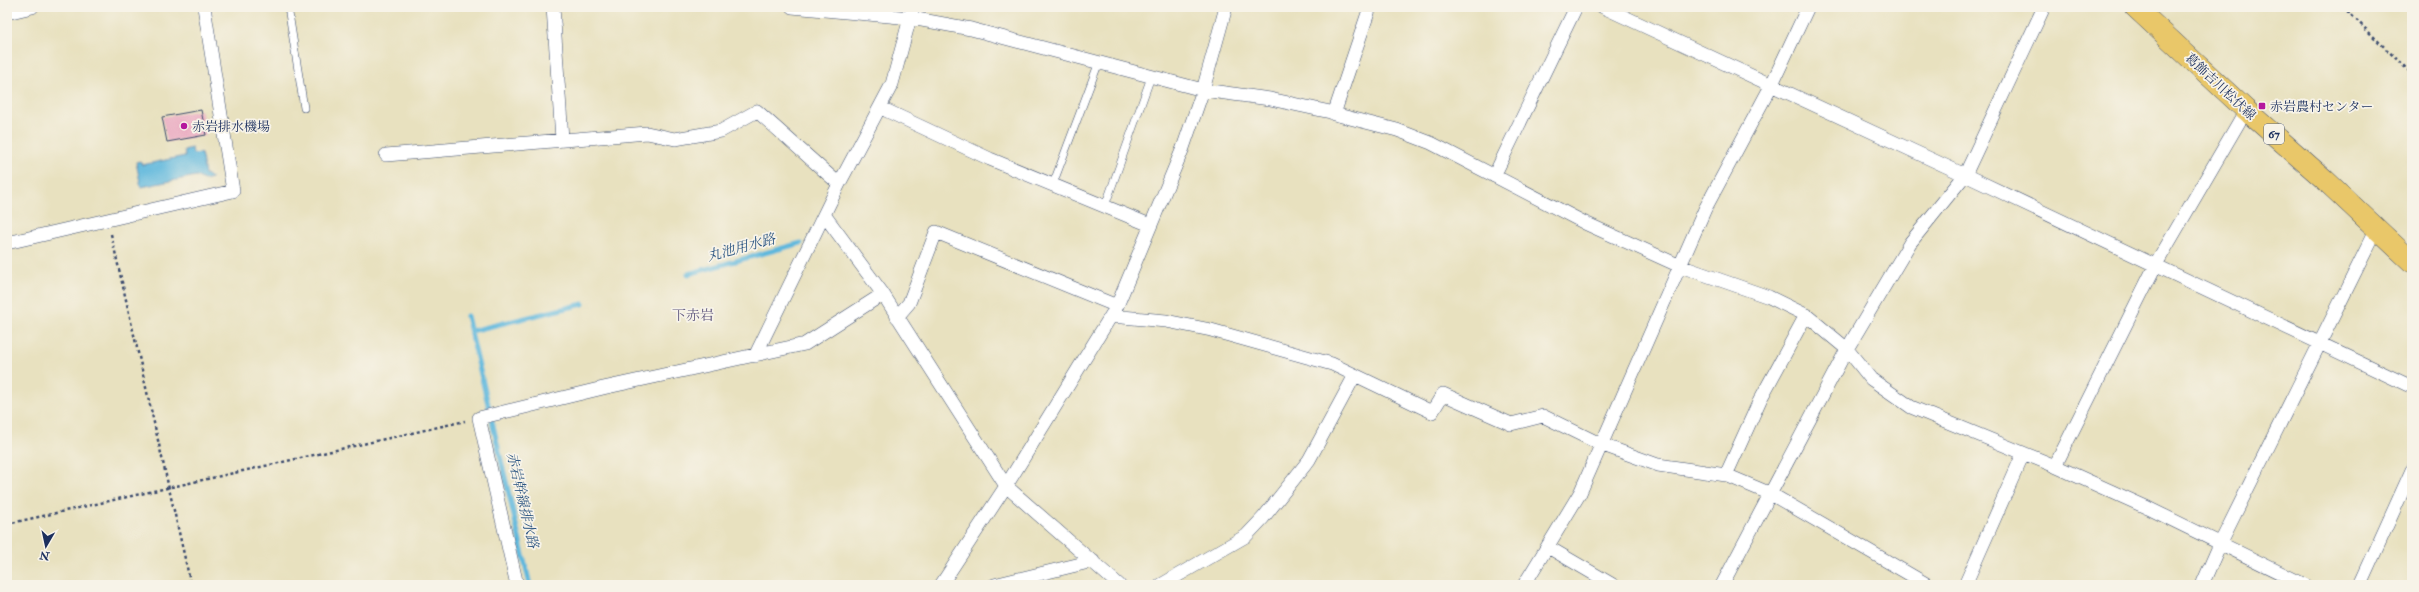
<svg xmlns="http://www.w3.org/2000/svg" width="2419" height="592" viewBox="0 0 2419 592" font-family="'IM FELL Double Pica','Noto Serif JP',serif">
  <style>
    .water { fill: #5fb8dd; stroke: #3d749e }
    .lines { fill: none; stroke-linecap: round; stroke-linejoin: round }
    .stream { stroke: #5fb8dd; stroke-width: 5 }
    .building { fill: #ebb1c4 }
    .service-casing { stroke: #3a4a6d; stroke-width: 8 }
    .minor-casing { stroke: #3a4a6d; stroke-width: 14 }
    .primary-casing { stroke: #3a4a6d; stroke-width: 22 }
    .path { stroke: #3a4a6d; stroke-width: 2.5; stroke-dasharray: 3 3; stroke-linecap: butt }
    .service { stroke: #fff; stroke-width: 7 }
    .minor { stroke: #fff; stroke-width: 13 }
    .primary { stroke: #e9c769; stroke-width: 21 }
    .poi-dot { fill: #b5179e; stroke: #f7f3e8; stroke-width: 1.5 }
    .labels { text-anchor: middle; stroke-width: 3.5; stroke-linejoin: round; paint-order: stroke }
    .shield { fill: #f7f3e8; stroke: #5d6a87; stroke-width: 1 }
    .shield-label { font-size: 12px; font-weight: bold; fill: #1b2f5e }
    .street-label { font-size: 13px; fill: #1b2f5e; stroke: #f7f3e8 }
    .poi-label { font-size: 13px; fill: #1b2f5e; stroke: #f7f3e8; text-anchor: start }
    .water-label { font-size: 14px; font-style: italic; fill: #2f5884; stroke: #f7f3e8 }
    .neighbourhood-label { font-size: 14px; fill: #645c82; stroke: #f7f3e8 }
  </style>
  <rect width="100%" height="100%" fill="#f7f3e8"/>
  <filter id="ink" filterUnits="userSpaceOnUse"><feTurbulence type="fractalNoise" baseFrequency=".025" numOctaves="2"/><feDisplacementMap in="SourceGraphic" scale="8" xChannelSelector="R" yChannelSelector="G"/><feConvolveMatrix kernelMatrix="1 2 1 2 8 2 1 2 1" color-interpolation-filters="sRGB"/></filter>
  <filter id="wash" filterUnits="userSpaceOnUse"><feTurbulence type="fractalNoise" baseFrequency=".012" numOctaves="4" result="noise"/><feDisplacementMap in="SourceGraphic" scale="16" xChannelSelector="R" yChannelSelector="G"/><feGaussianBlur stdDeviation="0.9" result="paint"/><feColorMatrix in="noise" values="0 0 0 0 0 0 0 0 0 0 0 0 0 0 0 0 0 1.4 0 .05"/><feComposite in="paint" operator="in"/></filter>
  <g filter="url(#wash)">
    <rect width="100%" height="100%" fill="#e8e1bf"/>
    <path class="water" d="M 192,148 L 193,154 L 201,153 L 205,174 L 212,178 L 204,180 L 196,176 L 141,187 L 136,162 L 140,161 L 142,165 L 185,156 L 184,150 Z"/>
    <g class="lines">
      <path class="stream" d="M 688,274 L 801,243
        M 467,316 L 489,408
        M 471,331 L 583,304
        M 492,421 L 530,585"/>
    </g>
    <g id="blocks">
      <path class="building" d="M 201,110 L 206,135 L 167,142 L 162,117 Z"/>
    </g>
  </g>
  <g filter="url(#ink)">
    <use href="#blocks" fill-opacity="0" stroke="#3a4a6d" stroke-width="1"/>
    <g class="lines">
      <defs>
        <path id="service" d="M 288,7 L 304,108
          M 1053,184 L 1099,62
          M 1105,206 L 1151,77"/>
        <path id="minor" d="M 553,7 L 562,139
          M 792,7 L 911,18 L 971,29 L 1203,90 L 1270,99 L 1335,113
          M 1370,7 L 1334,114 L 1397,130 L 1431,143 L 1585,223 L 1680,266 L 1769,297 L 1806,315 L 1847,349 L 1871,379 L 1911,407 L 2055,466 L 2148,508 L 2305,585
          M 1603,7 L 1965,175 L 2412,387
          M 7,13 L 32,7
          M 881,108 L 990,159 L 1150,225
          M 386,155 L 647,133 L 675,139 L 721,131 L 757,111 L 839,184
          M 1494,176 L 1576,7
          M 825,216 L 883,294 L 1006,486 L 1119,585
          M 7,243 L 233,191 L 204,7
          M 1111,316 L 1166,321 L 1211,330 L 1332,364 L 1432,412 L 1443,394 L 1511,424 L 1543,416 L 1600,444 L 1658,465 L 1726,475 L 1771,494 L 1928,585
          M 897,317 L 909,303 L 936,232 L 1117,306
          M 755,356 L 839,184 L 892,84 L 913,7
          M 2055,466 L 2155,266 L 2246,110
          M 1726,475 L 1760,400 L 1806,315
          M 1548,547 L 1613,585
          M 517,585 L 479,418 L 603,388 L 805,344 L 883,294
          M 941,585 L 1006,486 L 1117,306 L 1183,148 L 1203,90 L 1226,7
          M 994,585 L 1093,561
          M 1161,585 L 1246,536 L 1263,518 L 1309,460 L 1355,375
          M 1524,585 L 1580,493 L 1705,209 L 1771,86 L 1808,7
          M 1722,585 L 1847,349 L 1910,243 L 1965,175 L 2044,7
          M 1965,585 L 2023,454
          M 2202,585 L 2220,544 L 2377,228
          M 2360,585 L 2412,470"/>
        <path id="primary" d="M 2135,7 L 2246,110 L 2324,179 L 2412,262"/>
      </defs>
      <use href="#service" class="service-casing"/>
      <use href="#minor" class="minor-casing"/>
      <use href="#primary" class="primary-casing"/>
      <path class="path" d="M 2343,7 L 2412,74
        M 111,234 L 191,585
        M 7,524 L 465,421"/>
      <use href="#service" class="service"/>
      <use href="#minor" class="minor"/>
      <use href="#primary" class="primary"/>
    </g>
  </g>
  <g class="poi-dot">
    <rect x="2258" y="102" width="8" height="8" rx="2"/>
    <circle cx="184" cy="126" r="4"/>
  </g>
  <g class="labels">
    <rect class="shield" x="2264" y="124" width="20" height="20" rx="3"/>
    <g class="shield-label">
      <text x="2274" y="138">67</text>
    </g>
    <g class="street-label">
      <text transform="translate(2221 86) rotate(43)" y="5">葛飾吉川松伏線</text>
    </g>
    <g class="poi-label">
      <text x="2270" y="111">赤岩農村センター</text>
      <text x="192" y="131">赤岩排水機場</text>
    </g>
    <g class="water-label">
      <text transform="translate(741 247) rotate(-15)" y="5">丸池用水路</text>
      <text transform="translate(523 500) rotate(77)" y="5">赤岩幹線排水路</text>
    </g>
    <g class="neighbourhood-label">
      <text x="693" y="320">下赤岩</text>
    </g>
  </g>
  <rect width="2419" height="592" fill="none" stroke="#f7f3e8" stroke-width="24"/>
  <g transform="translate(46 546) rotate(189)" stroke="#f7f3e8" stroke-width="3" paint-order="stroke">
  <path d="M0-3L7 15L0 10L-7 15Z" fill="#1b2f5e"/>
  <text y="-6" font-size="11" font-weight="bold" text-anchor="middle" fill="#1b2f5e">N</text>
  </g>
</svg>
